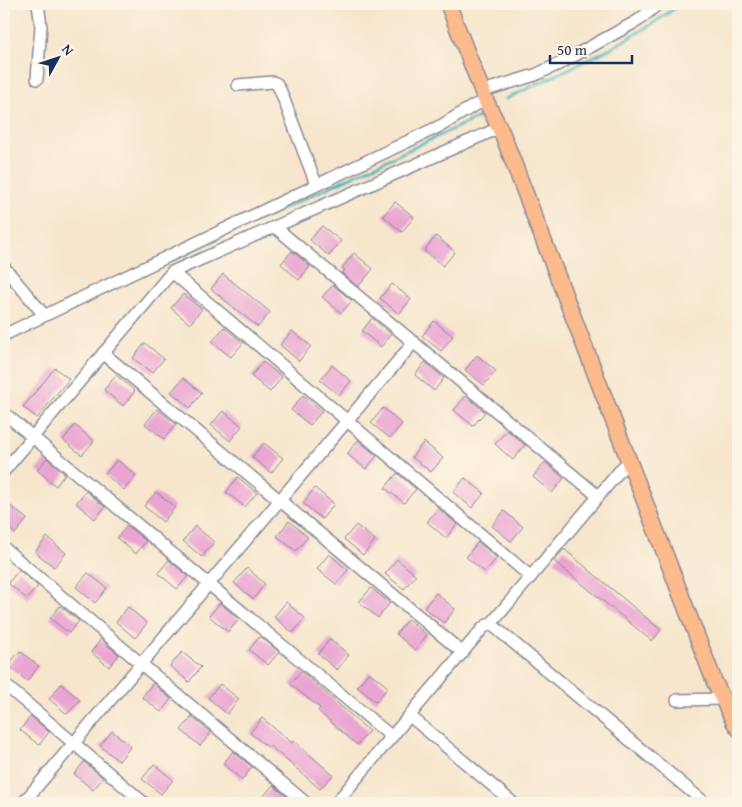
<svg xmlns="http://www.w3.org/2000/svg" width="742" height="807" viewBox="0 0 742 807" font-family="'Gentium Book Plus',serif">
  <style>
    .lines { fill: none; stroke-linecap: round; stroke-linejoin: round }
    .stream { stroke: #43b2bf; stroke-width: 3 }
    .building { fill: #eaa4d2 }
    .minor-casing { stroke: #898a96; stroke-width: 14 }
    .major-casing { stroke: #898a96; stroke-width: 18 }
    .minor { stroke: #fff; stroke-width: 11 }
    .major { stroke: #fcba8d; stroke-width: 15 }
  </style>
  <rect width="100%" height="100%" fill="#fcf5e5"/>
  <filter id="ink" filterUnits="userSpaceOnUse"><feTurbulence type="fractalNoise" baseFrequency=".02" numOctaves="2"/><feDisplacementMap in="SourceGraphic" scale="10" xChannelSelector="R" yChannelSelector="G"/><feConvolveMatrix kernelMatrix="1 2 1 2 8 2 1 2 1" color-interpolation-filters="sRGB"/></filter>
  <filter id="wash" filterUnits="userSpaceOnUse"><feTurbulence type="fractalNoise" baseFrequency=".0096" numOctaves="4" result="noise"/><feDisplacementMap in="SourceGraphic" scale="20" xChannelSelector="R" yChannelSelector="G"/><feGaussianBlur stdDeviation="1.12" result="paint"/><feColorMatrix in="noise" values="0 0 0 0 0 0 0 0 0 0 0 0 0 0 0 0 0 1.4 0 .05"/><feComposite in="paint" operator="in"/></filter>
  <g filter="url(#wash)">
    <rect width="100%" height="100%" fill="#f7e6cd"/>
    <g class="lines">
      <path class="stream" d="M 506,99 C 564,70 628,45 680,4
        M 171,261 L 479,117
        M 4,342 L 39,324"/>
    </g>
    <g id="blocks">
      <path class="building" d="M 395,202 L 414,217 L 402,232 L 383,216 Z
        M 322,226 L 341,241 L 329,256 L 310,240 Z
        M 436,236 L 455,252 L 443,266 L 424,251 Z
        M 292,251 L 310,266 L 299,280 L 281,264 Z
        M 354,253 L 373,269 L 358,287 L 342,273 L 345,270 L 342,268 Z
        M 223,274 L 270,312 L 258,327 L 211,289 Z
        M 392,284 L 411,299 L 399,314 L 380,298 Z
        M 333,285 L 352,301 L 341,313 L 322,297 Z
        M 183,294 L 202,309 L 190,324 L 171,308 Z
        M 372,318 L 391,334 L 381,347 L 362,331 Z
        M 434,321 L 453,336 L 441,351 L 422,336 Z
        M 224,327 L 243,343 L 231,357 L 212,342 Z
        M 292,331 L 311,346 L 299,361 L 280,345 Z
        M 145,343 L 164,359 L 152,373 L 133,358 Z
        M 477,355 L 496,371 L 484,385 L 465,370 Z
        M 263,362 L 282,377 L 270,392 L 251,376 Z
        M 425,362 L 444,378 L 434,391 L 415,375 Z
        M 332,365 L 351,381 L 339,395 L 320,380 Z
        M 55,368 L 69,379 L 37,418 L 23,407 Z
        M 116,375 L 135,391 L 123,406 L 104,390 Z
        M 183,378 L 202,393 L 190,408 L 171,392 Z
        M 303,395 L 322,411 L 310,425 L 291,410 Z
        M 466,396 L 485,412 L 473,426 L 454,410 Z
        M 383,408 L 402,424 L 390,438 L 371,423 Z
        M 157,409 L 176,424 L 164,439 L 145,424 Z
        M 223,411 L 242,426 L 230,441 L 211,425 Z
        M 75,425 L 94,441 L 82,455 L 63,440 Z
        M 507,430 L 525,445 L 513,460 L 495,444 Z
        M 358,440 L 377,456 L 366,469 L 347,454 Z
        M 424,442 L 443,458 L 431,472 L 412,457 Z
        M 264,443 L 283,458 L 271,473 L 252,457 Z
        M 47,458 L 65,474 L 56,486 L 37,470 Z
        M 117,460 L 136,475 L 124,490 L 105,474 Z
        M 545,462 L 564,478 L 552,493 L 533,477 Z
        M 397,473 L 416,489 L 404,503 L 385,488 Z
        M 238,477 L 257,493 L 245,507 L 226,492 Z
        M 465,478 L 484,493 L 472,508 L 453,492 Z
        M 315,488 L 334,504 L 322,519 L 303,503 Z
        M 86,491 L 105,507 L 95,519 L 76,503 Z
        M 156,492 L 175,507 L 163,522 L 144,506 Z
        M 8,504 L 27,519 L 15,534 L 4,524 L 4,509 Z
        M 438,508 L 457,524 L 446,538 L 427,522 Z
        M 504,511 L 523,527 L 511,541 L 492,526 Z
        M 289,521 L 308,537 L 296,551 L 277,536 Z
        M 356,525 L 375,540 L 363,555 L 344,539 Z
        M 127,526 L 146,541 L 136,554 L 117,538 Z
        M 195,526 L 214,542 L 202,557 L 183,541 Z
        M 47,537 L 66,553 L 54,567 L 35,552 Z
        M 478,542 L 497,558 L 485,572 L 466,557 Z
        M 564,549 L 661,630 L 652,641 L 554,561 Z
        M 329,554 L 348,570 L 336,584 L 317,569 Z
        M 397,559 L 416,575 L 404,589 L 385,574 Z
        M 169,560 L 188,576 L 177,589 L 158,573 Z
        M 247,568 L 265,584 L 253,599 L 234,583 Z
        M 19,570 L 38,586 L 27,599 L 8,583 Z
        M 88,573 L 107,588 L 95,603 L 76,587 Z
        M 371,588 L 390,603 L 378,618 L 359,602 Z
        M 436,593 L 455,609 L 444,623 L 424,608 Z
        M 286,602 L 305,618 L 293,633 L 274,617 Z
        M 220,603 L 239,619 L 228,632 L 209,616 Z
        M 60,606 L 79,621 L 69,633 L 50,618 Z
        M 128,607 L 147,623 L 135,638 L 116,622 Z
        M 408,619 L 427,635 L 415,650 L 396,634 Z
        M 260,636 L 279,652 L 268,665 L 249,650 Z
        M 101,639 L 119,655 L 109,667 L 91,652 Z
        M 330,639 L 349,655 L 337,670 L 318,654 Z
        M 20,651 L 39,666 L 27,681 L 8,665 Z
        M 182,652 L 201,667 L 189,682 L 170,666 Z
        M 301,671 L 369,731 L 357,745 L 318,711 L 320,708 L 290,684 Z
        M 369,672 L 388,687 L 376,702 L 357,687 Z
        M 153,683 L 171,699 L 161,712 L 142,697 Z
        M 61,684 L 80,700 L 67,714 L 49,699 Z
        M 220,684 L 239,699 L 227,714 L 208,698 Z
        M 31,716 L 49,732 L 39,745 L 20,730 Z
        M 192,717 L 211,733 L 200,746 L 181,730 Z
        M 262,718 L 292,743 L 294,741 L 333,775 L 320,789 L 270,746 L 269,748 L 250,733 Z
        M 112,731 L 131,746 L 119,761 L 100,746 Z
        M 233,751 L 252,767 L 242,780 L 223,764 Z
        M 84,762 L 103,778 L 93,790 L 74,774 Z
        M 154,764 L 173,780 L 161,794 L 142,779 Z
        M 273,785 L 292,801 L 290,803 L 271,803 L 263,797 Z"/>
    </g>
  </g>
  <g filter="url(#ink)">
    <use href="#blocks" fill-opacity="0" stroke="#898a96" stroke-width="1"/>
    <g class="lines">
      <defs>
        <path id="minor" d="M 37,79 L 41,26 L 38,4
          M 238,85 L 273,82 L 277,84 L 281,92 L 316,184
          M 483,91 L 535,75 L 561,63 L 639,20 L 658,4
          M 275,227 L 598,496
          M 4,267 L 44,315
          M 172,272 L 531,577
          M 4,335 L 442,125 L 475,105 L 486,101
          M 103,353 L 463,653
          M 4,413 L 392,737
          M 4,471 L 172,272 L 499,128
          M 4,548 L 306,803
          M 491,624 L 705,803
          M 4,684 L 144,803
          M 677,700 L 722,699
          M 410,716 L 513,803
          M 23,803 L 414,342
          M 336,803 L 483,628 L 487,625 L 491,624 L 628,461"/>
        <path id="major" d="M 448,4 L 486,101 L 502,133 L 715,683 L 734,722 L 738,728"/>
      </defs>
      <use href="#minor" class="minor-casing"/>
      <use href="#major" class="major-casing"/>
      <use href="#minor" class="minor"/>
      <use href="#major" class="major"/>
    </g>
  </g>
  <rect width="742" height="807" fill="none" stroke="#fcf5e5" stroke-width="20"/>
  <g transform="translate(58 58) rotate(50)" stroke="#fcf5e5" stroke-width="4" paint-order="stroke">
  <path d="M0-4L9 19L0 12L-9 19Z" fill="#1b2f5e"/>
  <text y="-8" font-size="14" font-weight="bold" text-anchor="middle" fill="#1b2f5e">N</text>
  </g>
  <path d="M550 55v8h82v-8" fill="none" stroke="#1b2f5e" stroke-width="2.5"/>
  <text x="557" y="55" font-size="15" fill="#1b2f5e" stroke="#fcf5e5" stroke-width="4" paint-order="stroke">50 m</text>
</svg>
